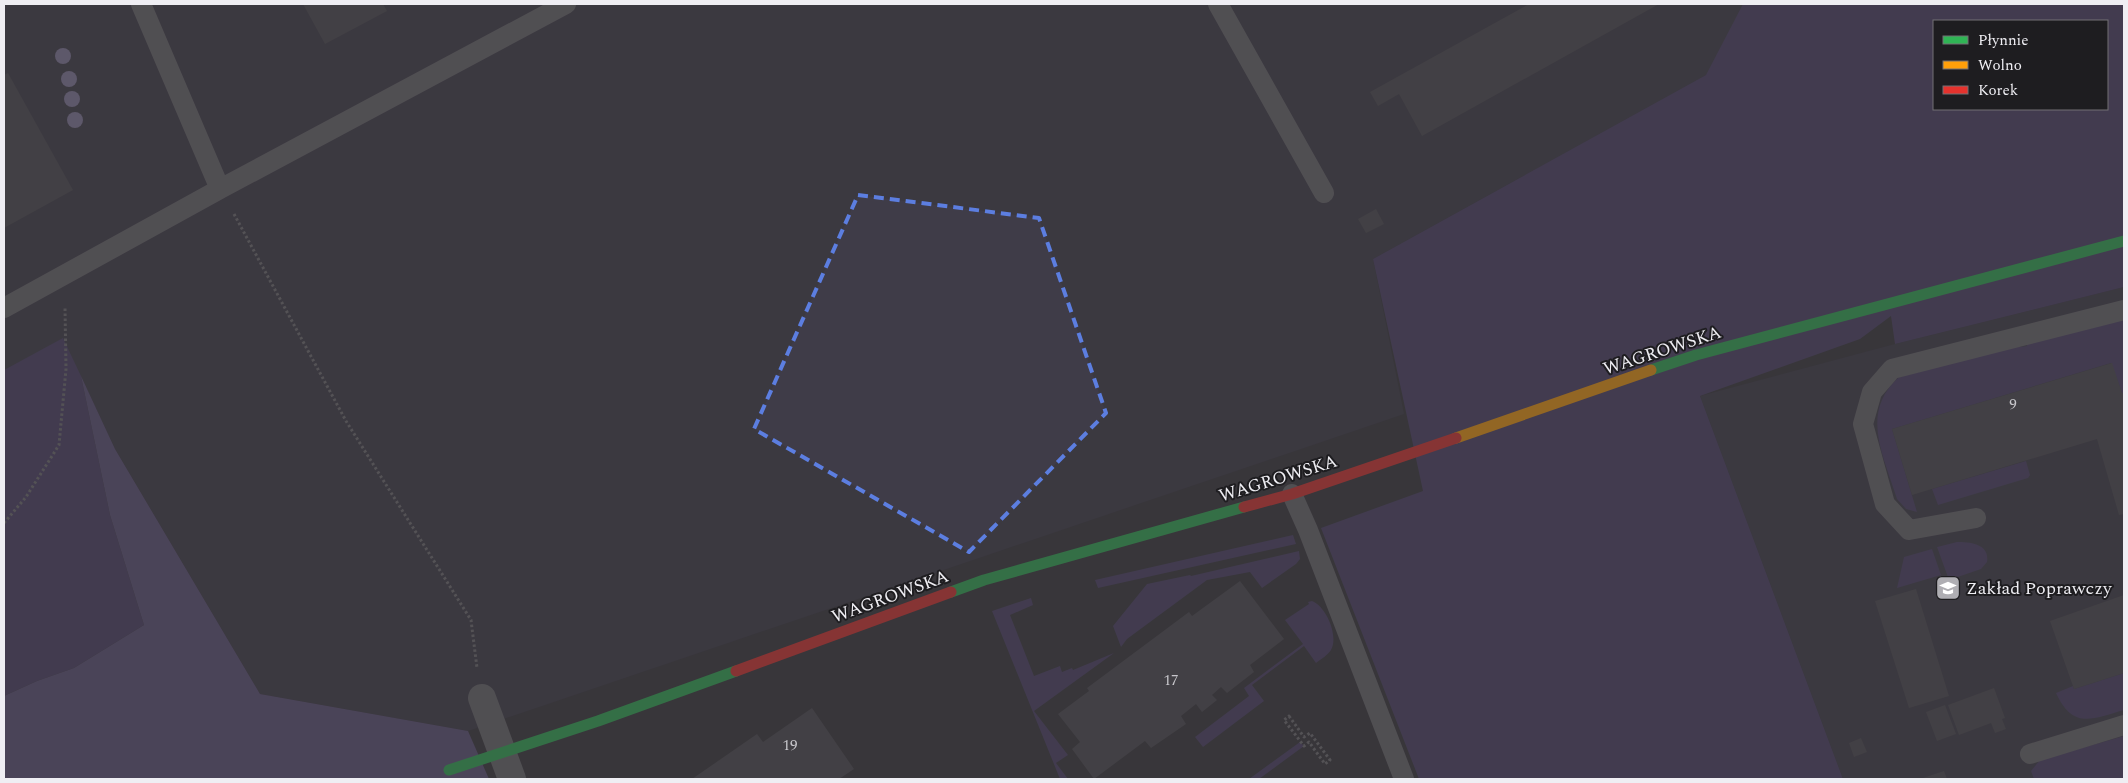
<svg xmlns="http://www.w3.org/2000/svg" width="2128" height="783" viewBox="0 0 2128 783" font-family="Spectral,serif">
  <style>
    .built { fill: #3f3c48 }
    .green { fill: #4e4268; fill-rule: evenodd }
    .forest { fill: #61547d }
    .building { fill: #4f4d52 }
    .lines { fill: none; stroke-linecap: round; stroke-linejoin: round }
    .path { stroke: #757477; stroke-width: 3; stroke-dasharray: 2.5 2.5; stroke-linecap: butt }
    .lane { stroke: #6e6d70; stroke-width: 20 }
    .street { stroke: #6e6d70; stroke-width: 28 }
    .fast { stroke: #30b455; stroke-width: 11 }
    .slow { stroke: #ff9f0a; stroke-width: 11 }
    .jam { stroke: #e5322d; stroke-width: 11 }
    .tree { fill: #8a80a4 }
    .marked { fill: none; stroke: #5c7ee0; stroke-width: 4; stroke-dasharray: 10 6; stroke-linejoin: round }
    .labels { text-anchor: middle; stroke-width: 4; stroke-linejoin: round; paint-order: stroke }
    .number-label { font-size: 15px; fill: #c7c6cb }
    .street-label { font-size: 18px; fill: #efeef3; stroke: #1e1d20 }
    .poi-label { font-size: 18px; fill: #efeef3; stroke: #1e1d20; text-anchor: start }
  </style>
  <rect width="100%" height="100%" fill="#38363b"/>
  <path class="built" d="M 4,4 L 1835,4 L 1373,259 L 1404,414 L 468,731 L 260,694 L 115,449 L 63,339 L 4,370 Z
    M 2124,287 L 2124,779 L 1843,779 L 1700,396 L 1895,344 Z"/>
  <path class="green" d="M 1743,4 L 2124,4 L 2124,287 L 1895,344 L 1891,316 L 1860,339 L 1700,396 L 1843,779 L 1419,779 L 1321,528 L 1423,491 L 1373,259 L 1706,75 ZM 1934,21 L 2107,21 L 2107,109 L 1934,109 Z
    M 2124,318 L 2124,393 L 2122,393 L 2111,363 L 1892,429 L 1917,512 L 1906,509 L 1897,499 C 1884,456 1859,413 1899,377 L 2019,344 L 2020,347 L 2027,346 L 2026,343 Z
    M 63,338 L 81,376 L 110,515 L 144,625 L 74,668 L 37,681 L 4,696 L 4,370 Z
    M 2026,461 L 2030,475 L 2028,478 L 1938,505 L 1932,489 Z
    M 1293,535 L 1296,544 L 1098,588 L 1095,580 Z
    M 1957,542 C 1971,542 1990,544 1987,562 L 1981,569 L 1949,580 L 1937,547 Z
    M 1932,549 L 1941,575 L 1897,588 L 1904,557 Z
    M 1299,551 L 1300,559 L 1296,564 L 1262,588 L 1250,572 L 1207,580 L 1127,639 L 1121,647 L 1113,626 L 1147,584 L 1190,575 L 1191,576 Z
    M 1031,598 L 1033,605 L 1010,615 L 1034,676 L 1060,666 L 1062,672 L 1072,668 L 1073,670 L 1114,653 L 1034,711 L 1068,755 L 1056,763 L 1068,779 L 1060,779 L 992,611 Z
    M 1312,601 C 1326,606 1339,636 1331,650 C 1328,655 1321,659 1316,663 L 1304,646 L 1252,685 L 1264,701 L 1203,747 L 1195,737 L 1249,696 L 1244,688 L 1303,644 L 1285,620 L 1309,604 L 1308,602 Z
    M 2124,673 L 2124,710 C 2092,719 2073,730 2056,693 L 2073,686 L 2074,689 Z
    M 2124,736 L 2124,779 L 2034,779 L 2031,771 L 2040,760 Z
    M 1300,742 L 1304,746 L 1259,779 L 1249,779 Z"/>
  <path class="forest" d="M 81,376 L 115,449 L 260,694 L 468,731 L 489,779 L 4,779 L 4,696 L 37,681 L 74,668 L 144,625 L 110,515 Z"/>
  <path class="building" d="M 303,4 L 383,4 L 387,11 L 325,44 Z
    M 1529,4 L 1659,4 L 1422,136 L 1399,94 L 1378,106 L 1370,92 Z
    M 8,73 L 73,190 L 4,228 L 4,75 Z
    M 1376,209 L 1384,224 L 1366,233 L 1358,219 Z
    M 2112,363 L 2122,393 L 2124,393 L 2124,514 L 2119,515 L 2097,439 L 1912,495 L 1892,429 Z
    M 1240,581 L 1284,639 L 1250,665 L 1254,672 L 1227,693 L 1221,687 L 1212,695 L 1217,700 L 1202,712 L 1196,704 L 1181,716 L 1186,724 L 1151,748 L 1145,741 L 1094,779 L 1072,749 L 1080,742 L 1058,714 L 1089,691 L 1087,688 L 1189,612 L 1192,616 Z
    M 1916,589 L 1949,696 L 1909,708 L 1875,601 Z
    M 2124,595 L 2124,673 L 2074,689 L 2050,621 Z
    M 1994,688 L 2005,718 L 2002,719 L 2006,729 L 1995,733 L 1991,723 L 1959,735 L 1948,705 Z
    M 1945,705 L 1956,734 L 1937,741 L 1926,712 Z
    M 812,708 L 854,769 L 839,779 L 692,779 L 757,734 L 763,742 Z
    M 1861,738 L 1867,752 L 1854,757 L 1849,743 Z
    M 1944,771 L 1947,779 L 1920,779 Z"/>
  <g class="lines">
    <path class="path" d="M 234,214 L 346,421 L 471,620 L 477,668
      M 4,523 L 26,497 L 59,445 L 66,369 L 65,307
      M 1289,716 L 1304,737 L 1310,733 L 1330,760 L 1325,764 L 1309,742 L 1304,746 L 1284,720 Z"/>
    <path class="lane" d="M 141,4 L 220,189 L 566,4
      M 1218,4 L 1324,193
      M 4,308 L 220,189
      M 1292,494 L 1308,530 L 1404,779
      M 1976,518 L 1909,530 L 1885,504 L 1863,424 L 1872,392 L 1892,369 L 2124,310
      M 2030,754 L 2124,725"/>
    <path class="street" d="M 482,698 L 512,779"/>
    <path class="fast" d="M 1651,370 L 1696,355 L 2124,241
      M 951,592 L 984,580 L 1244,507
      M 449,770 L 598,721 L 736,671"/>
    <path class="slow" d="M 1456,438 L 1651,370"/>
    <path class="jam" d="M 1244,507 L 1292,494 L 1456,438
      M 736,671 L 951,592"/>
  </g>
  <g class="tree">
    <circle cx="63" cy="56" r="8"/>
    <circle cx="69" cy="79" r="8"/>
    <circle cx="72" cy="99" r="8"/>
    <circle cx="75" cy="120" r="8"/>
  </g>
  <path d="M0 0H2128V783H0ZM 858,195 L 1039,218 L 1106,413 L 969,552 L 754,429 Z" fill="#38363b" fill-opacity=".55" fill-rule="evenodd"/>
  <path class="marked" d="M 858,195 L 1039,218 L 1106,413 L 969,552 L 754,429 Z"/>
  <defs>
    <symbol id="school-square" viewBox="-11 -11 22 22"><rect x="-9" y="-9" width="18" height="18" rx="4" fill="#afaeb3" stroke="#1e1d20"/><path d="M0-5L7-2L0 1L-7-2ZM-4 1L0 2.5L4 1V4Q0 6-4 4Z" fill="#fff"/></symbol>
  </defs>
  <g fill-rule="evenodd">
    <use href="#school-square" x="1934" y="574" width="28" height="28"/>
  </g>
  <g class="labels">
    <g class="number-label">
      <text x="2013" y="409">9</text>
      <text x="1171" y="685">17</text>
      <text x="790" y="750">19</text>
    </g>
    <g class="street-label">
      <text transform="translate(1662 350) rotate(-18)" y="6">WAGROWSKA</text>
      <text transform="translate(1278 478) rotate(-17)" y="6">WAGROWSKA</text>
      <text transform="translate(890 596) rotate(-20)" y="6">WAGROWSKA</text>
    </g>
    <g class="poi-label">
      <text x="1966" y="594">Zakład Poprawczy</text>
    </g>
  </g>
  <rect width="2128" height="783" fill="none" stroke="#efeef3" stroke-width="10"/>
  <rect x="1933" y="20" width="175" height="90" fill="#1e1d20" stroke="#727174"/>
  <rect x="1943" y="36" width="25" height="8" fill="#30b455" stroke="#727174"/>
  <text x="1978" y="45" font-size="15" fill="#efeef3">Płynnie</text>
  <rect x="1943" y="61" width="25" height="8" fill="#ff9f0a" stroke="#727174"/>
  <text x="1978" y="70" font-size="15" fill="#efeef3">Wolno</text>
  <rect x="1943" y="86" width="25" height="8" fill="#e5322d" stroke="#727174"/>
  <text x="1978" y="95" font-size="15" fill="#efeef3">Korek</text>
</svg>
